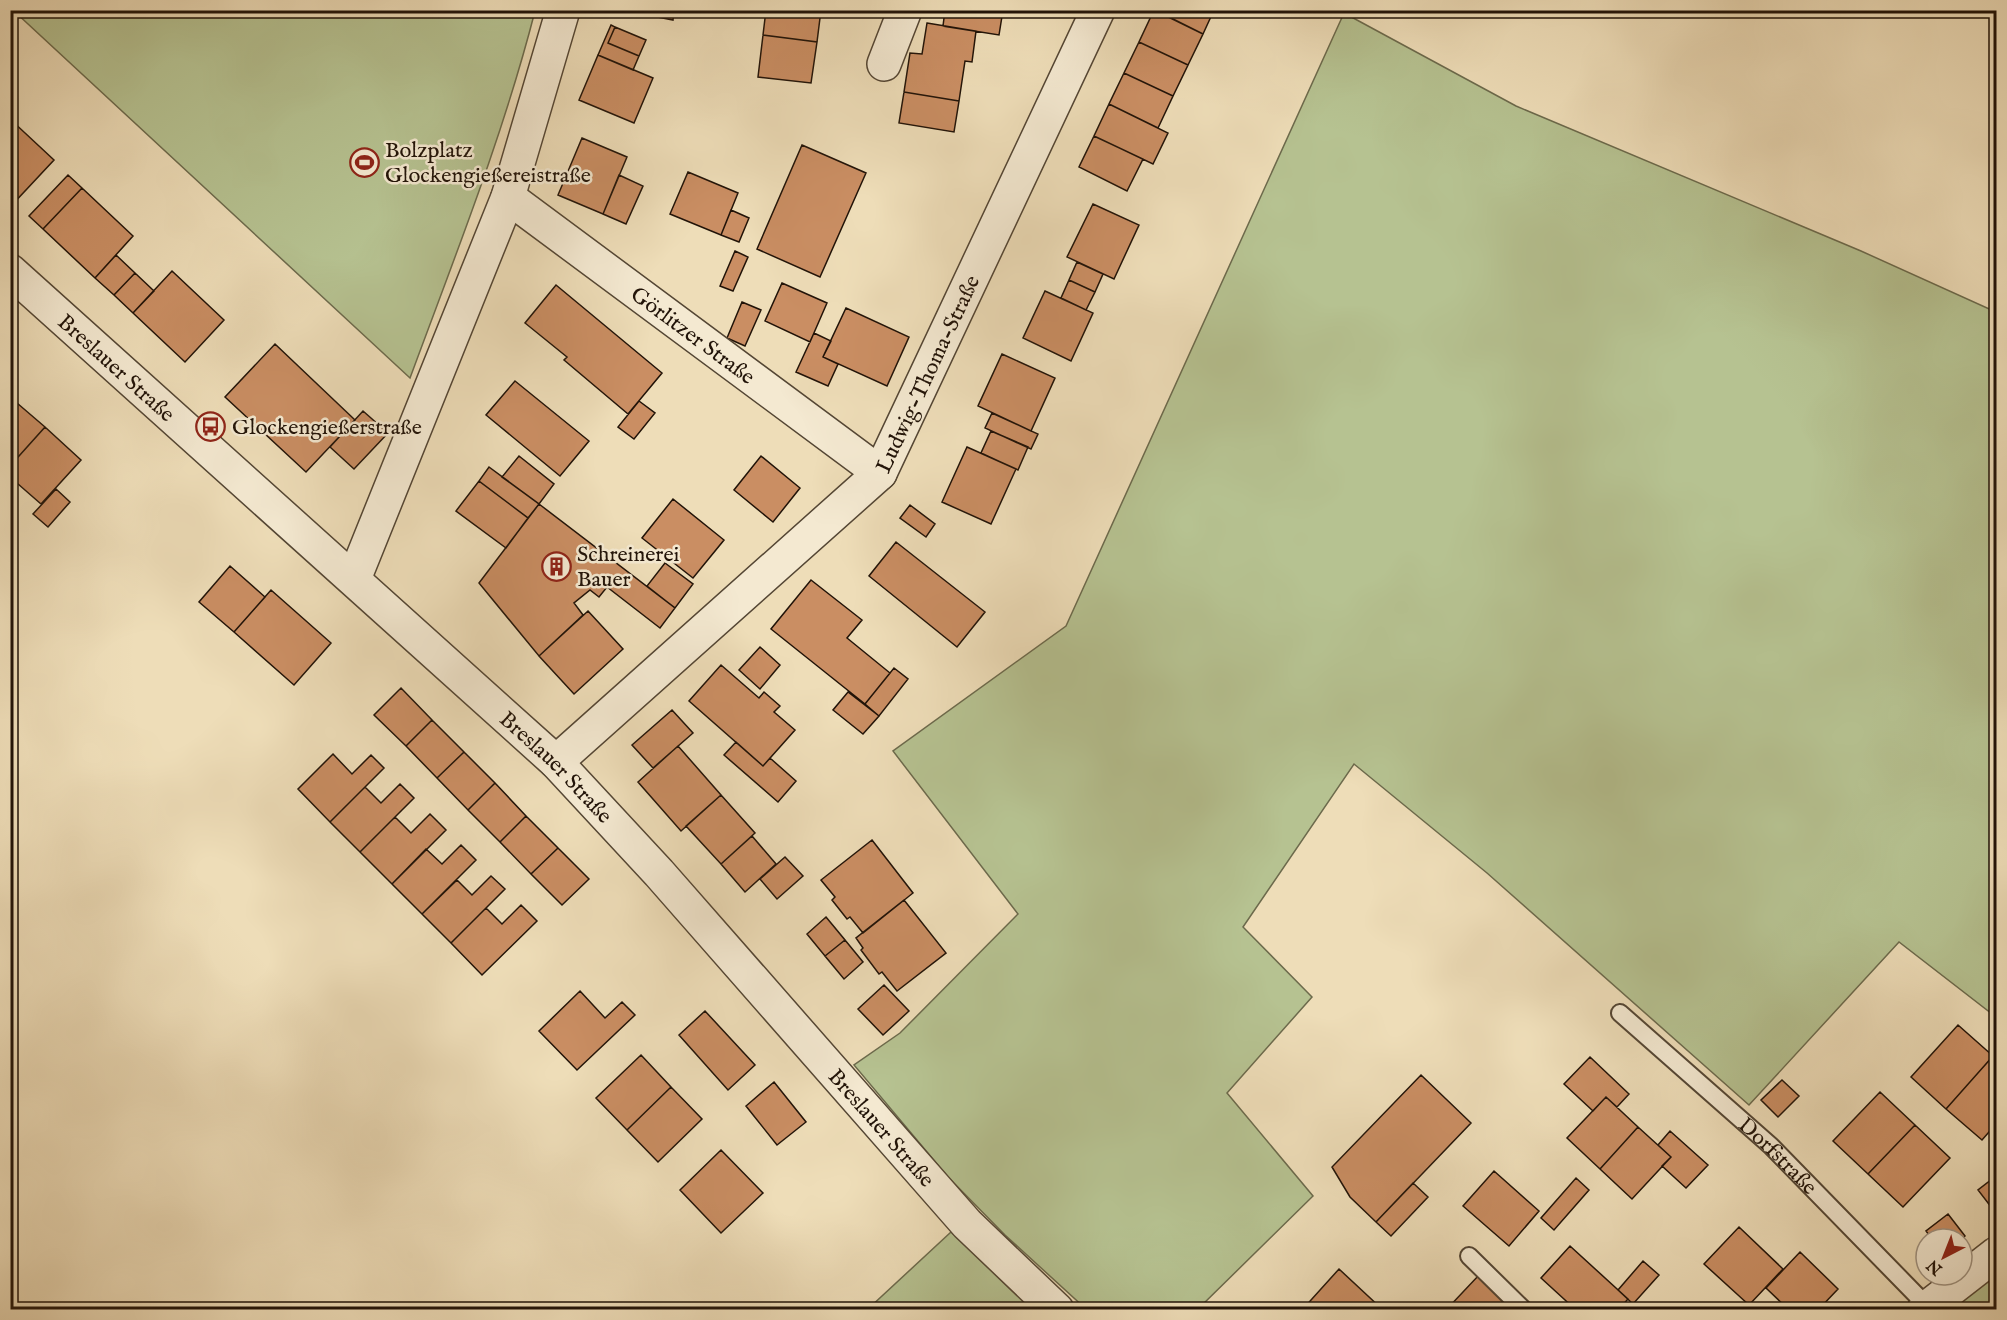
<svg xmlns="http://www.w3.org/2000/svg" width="2007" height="1320" viewBox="0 0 2007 1320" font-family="'IM FELL English',serif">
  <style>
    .green { fill: #b6c291; stroke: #6c6a4c; stroke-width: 1.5 }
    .building { fill: #ca8e63; stroke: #211308; stroke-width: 1.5 }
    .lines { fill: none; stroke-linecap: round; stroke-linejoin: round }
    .service-casing { stroke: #544634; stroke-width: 20 }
    .minor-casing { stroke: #544634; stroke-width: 36 }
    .service { stroke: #f4e9d1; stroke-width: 16 }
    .minor { stroke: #f4e9d1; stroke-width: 33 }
    .labels { text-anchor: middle; stroke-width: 5; stroke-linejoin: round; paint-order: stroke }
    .poi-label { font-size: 22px; fill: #211308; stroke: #f4e9d1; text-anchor: start }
    .street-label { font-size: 22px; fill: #211308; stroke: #f4e9d1 }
  </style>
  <rect width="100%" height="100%" fill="#eeddb8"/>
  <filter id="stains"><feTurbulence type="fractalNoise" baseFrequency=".00333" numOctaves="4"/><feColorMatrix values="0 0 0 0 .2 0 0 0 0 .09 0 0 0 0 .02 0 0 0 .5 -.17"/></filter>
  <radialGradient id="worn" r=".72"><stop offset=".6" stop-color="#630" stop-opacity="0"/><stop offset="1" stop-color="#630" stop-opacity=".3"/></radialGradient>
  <path class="green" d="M 14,11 L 535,11 C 503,136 455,256 410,378 Z
    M 1344,13 L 1516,106 L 1861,251 L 1996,312 L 1996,1017 L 1899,942 L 1749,1105 L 1487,873 L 1354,764 L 1243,927 L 1312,997 L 1227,1093 L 1313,1196 L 1198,1309 L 1086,1309 L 1005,1235 L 948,1177 L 854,1065 L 900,1033 L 1018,914 L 893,751 L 1066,626 Z
    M 951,1232 L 1032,1309 L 868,1309 Z
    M 1996,1270 L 1996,1309 L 1945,1309 Z"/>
  <path class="building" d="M 623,10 L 674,10 L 673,20 Z
    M 766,10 L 821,10 L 817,42 L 763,35 Z
    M 945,10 L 1003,10 L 999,35 L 943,26 Z
    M 1154,10 L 1203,34 L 1188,65 L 1139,42 Z
    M 1155,10 L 1214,10 L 1203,34 Z
    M 927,23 L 976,31 L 972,62 L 965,61 L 959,101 L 904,92 L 910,53 L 922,54 Z
    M 611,25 L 615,27 L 608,43 L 639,56 L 633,70 L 598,55 Z
    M 615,27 L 646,40 L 639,56 L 608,43 Z
    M 763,35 L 817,42 L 811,83 L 758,77 Z
    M 1139,42 L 1188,65 L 1173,96 L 1124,73 Z
    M 598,55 L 653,78 L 634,123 L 579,100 Z
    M 1124,73 L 1173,96 L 1158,128 L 1109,104 Z
    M 904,92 L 959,101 L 954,132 L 899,123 Z
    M 1109,104 L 1168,133 L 1153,164 L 1094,136 Z
    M 10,119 L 54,160 L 10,207 Z
    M 1094,136 L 1143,159 L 1127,191 L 1079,167 Z
    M 582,138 L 627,157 L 603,214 L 558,195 Z
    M 802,145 L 866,173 L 820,277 L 757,249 Z
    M 688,172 L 738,193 L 721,235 L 670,214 Z
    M 68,175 L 82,188 L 43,229 L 29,216 Z
    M 619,175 L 643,186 L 626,224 L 603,214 Z
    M 82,188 L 133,236 L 95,278 L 43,229 Z
    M 1093,204 L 1139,225 L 1114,279 L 1067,257 Z
    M 731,210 L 749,218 L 739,242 L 721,235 Z
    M 735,251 L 748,257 L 733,291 L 720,286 Z
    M 116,255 L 135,273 L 114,295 L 95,278 Z
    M 1077,262 L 1103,274 L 1095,292 L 1069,280 Z
    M 172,271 L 224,320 L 185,362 L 133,313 Z
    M 135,273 L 154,291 L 133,313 L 114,295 Z
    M 1069,280 L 1095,292 L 1086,310 L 1061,298 Z
    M 782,283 L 827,303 L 810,342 L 765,321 Z
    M 556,285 L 662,373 L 628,414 L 564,360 L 567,357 L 525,323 Z
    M 1045,291 L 1093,313 L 1071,361 L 1023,338 Z
    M 742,302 L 761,310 L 745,346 L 727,338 Z
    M 846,308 L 909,337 L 887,386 L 823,357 Z
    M 814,333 L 831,341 L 823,357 L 838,364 L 828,386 L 796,372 Z
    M 275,344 L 355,420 L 306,472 L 225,397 Z
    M 1002,354 L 1055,378 L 1031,431 L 978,406 Z
    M 515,381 L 589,441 L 560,476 L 486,415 Z
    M 10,397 L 45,427 L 10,466 Z
    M 639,401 L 655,413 L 634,439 L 618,427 Z
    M 363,411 L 388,433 L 354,469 L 330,447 Z
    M 992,413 L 1038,434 L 1031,449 L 985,428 Z
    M 45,427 L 81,460 L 41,504 L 10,477 L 10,466 Z
    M 991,431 L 1028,447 L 1018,470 L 981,453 Z
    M 967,447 L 1016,469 L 991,524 L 942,502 Z
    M 519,456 L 554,484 L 539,504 L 502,477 Z
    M 761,456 L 800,488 L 773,522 L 734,490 Z
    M 489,467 L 539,504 L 528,518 L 479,481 Z
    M 479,481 L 528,518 L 506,548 L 456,511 Z
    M 56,489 L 70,502 L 48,527 L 33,514 Z
    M 673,499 L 724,540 L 693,578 L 642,538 Z
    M 539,504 L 675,608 L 660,628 L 607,587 L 599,597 L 590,590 L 574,603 L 583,615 L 539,656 L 479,583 Z
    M 910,505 L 935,524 L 926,537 L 900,518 Z
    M 896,542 L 985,612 L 957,647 L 869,576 Z
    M 665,563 L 693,584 L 675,608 L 647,586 Z
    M 230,566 L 265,597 L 234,632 L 199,602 Z
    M 811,580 L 862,620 L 847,638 L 890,673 L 865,704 L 771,629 Z
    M 271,590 L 331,643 L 294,685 L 234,632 Z
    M 588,611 L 623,649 L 574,694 L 539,656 Z
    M 760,647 L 780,665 L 760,689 L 739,670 Z
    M 721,665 L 759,698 L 764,692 L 780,706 L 774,712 L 795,730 L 763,766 L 689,701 Z
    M 894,668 L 908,679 L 879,716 L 865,704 Z
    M 401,688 L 432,720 L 406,746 L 374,715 Z
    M 848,692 L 879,716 L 863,734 L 833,710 Z
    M 672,710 L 693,733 L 653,768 L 632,745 Z
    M 432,720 L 464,752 L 437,778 L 406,746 Z
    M 736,742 L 763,766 L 770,758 L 796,781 L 778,802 L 724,755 Z
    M 678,746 L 721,795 L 681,831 L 638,782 Z
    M 464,752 L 495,783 L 468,810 L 437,778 Z
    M 333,754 L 352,774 L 371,755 L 384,768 L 330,822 L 298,789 Z
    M 495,783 L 526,816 L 500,842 L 468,810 Z
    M 400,784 L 414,798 L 360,852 L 330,822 L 365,787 L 381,803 Z
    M 721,795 L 755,833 L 721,864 L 686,826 Z
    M 430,814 L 446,830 L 392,884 L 360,852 L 395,817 L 411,833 Z
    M 526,816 L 558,848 L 531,874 L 500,842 Z
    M 752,836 L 776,864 L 745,892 L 721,864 Z
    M 872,840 L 913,893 L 863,933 L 850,917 L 847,919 L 832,900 L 835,897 L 821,880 Z
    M 461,845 L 476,860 L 422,914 L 392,884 L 426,849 L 442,864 Z
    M 558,848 L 589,879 L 562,905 L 531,874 Z
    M 785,857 L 803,876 L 777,899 L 760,879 Z
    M 491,876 L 505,889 L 451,943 L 422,914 L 457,880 L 472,895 Z
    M 904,900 L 946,953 L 897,991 L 882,972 L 879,974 L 861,950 L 863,948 L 856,938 Z
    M 521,905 L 537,921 L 482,975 L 451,943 L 486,908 L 502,924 Z
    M 826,917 L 845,940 L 825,956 L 807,934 Z
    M 845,940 L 863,962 L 844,979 L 825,956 Z
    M 884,985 L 909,1011 L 883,1035 L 858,1009 Z
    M 580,991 L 605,1018 L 622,1002 L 635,1015 L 577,1070 L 539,1031 Z
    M 705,1011 L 755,1065 L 728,1090 L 679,1035 Z
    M 1958,1025 L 1993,1056 L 1946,1109 L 1911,1077 Z
    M 641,1055 L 671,1087 L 627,1130 L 596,1098 Z
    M 1993,1056 L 1996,1059 L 1996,1124 L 1982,1140 L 1946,1109 Z
    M 1590,1057 L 1629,1094 L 1617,1107 L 1606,1097 L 1593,1111 L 1564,1084 Z
    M 1421,1075 L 1471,1123 L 1376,1222 L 1350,1197 L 1332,1167 Z
    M 1782,1080 L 1799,1096 L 1778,1117 L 1761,1100 Z
    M 774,1082 L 806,1122 L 777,1145 L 746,1106 Z
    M 671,1087 L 702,1119 L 658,1162 L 627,1130 Z
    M 1880,1092 L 1915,1125 L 1868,1174 L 1833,1141 Z
    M 1606,1097 L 1638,1127 L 1600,1169 L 1567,1138 Z
    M 1915,1125 L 1950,1158 L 1903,1207 L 1868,1174 Z
    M 1638,1127 L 1671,1157 L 1632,1199 L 1600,1169 Z
    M 1670,1131 L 1708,1165 L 1686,1188 L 1662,1166 L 1671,1157 L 1658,1145 Z
    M 721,1150 L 763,1193 L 721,1233 L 680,1190 Z
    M 1494,1171 L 1539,1211 L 1509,1246 L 1463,1206 Z
    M 1996,1176 L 1996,1211 L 1995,1212 L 1978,1190 Z
    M 1576,1178 L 1589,1190 L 1554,1230 L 1541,1218 Z
    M 1413,1183 L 1428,1197 L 1391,1236 L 1376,1222 Z
    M 1948,1214 L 1965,1236 L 1962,1239 L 1932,1239 L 1926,1231 Z
    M 1739,1227 L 1783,1269 L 1749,1305 L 1704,1264 Z
    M 1570,1246 L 1628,1299 L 1618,1310 L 1576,1310 L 1541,1278 Z
    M 1800,1252 L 1838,1289 L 1818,1310 L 1789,1310 L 1766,1288 Z
    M 1643,1261 L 1659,1275 L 1633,1304 L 1618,1290 Z
    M 1339,1269 L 1383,1310 L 1302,1310 Z
    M 1479,1275 L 1515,1310 L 1446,1310 Z"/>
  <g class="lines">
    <defs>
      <g id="service">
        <path id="s1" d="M 1620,1013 L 1771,1146 L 1928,1307"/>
        <path d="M 1469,1256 L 1524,1310"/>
      </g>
      <g id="minor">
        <path d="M 884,64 L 905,10"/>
        <path id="s2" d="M 508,197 L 880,473"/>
        <path id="s3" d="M 10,271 L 556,762 L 659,873 L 967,1224 L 1057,1310"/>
        <path d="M 354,579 L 508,197 L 563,10"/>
        <path id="s4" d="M 556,762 L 880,473 L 1098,10"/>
        <path d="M 1924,1310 L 1996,1254"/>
      </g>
    </defs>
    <use href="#service" class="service-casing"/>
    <use href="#minor" class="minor-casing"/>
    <use href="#service" class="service"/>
    <use href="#minor" class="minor"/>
  </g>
  <defs>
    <symbol id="stadium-ring" viewBox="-11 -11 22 22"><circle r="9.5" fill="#f4e9d1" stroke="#8f2418" stroke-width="1.5"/><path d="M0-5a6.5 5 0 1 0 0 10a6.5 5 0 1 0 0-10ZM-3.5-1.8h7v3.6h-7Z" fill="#8f2418"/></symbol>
    <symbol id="bus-ring" viewBox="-11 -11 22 22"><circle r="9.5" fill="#f4e9d1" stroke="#8f2418" stroke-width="1.5"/><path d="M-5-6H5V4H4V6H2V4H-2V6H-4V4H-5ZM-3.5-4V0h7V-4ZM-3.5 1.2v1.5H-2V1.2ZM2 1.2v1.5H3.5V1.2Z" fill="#8f2418"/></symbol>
    <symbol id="building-ring" viewBox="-11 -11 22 22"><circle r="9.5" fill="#f4e9d1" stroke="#8f2418" stroke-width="1.5"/><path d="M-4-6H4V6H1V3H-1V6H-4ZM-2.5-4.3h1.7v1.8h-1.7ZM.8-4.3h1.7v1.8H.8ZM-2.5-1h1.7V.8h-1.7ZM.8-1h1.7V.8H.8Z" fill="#8f2418"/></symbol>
  </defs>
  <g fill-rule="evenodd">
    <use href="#stadium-ring" x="348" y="146" width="33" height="33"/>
    <use href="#bus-ring" x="194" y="410" width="33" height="33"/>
    <use href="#building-ring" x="540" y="550" width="33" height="33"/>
  </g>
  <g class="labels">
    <g class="poi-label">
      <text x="385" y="157">Bolzplatz<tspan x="385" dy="25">Glockengießereistraße</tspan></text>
      <text x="232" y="434">Glockengießerstraße</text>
      <text x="577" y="561">Schreinerei<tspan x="577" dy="25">Bauer</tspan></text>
    </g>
    <g class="street-label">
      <text dy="8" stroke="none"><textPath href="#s2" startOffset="231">Görlitzer Straße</textPath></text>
      <text dy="8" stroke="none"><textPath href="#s3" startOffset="144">Breslauer Straße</textPath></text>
      <text dy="8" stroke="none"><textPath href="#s4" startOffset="544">Ludwig-Thoma-Straße</textPath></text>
      <text dy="8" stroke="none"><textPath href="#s3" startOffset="738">Breslauer Straße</textPath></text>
      <text dy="8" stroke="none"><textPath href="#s3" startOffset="1224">Breslauer Straße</textPath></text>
      <text dy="8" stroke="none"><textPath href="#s1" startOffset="213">Dorfstraße</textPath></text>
    </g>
  </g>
  <rect width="2007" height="1320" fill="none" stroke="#eeddb8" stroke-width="36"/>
  <rect x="12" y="12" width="1983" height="1296" fill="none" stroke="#211308" stroke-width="3"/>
  <rect x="18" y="18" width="1971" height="1284" fill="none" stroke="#211308" stroke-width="1.5"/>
  <g transform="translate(1944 1257) rotate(222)"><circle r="28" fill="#f4e9d1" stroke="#a09381" stroke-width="1.5"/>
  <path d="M0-4.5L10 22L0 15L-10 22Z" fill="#8f2418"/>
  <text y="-9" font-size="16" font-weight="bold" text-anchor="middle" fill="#211308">N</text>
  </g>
  <rect width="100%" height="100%" filter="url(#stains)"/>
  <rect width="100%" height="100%" fill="url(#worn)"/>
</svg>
